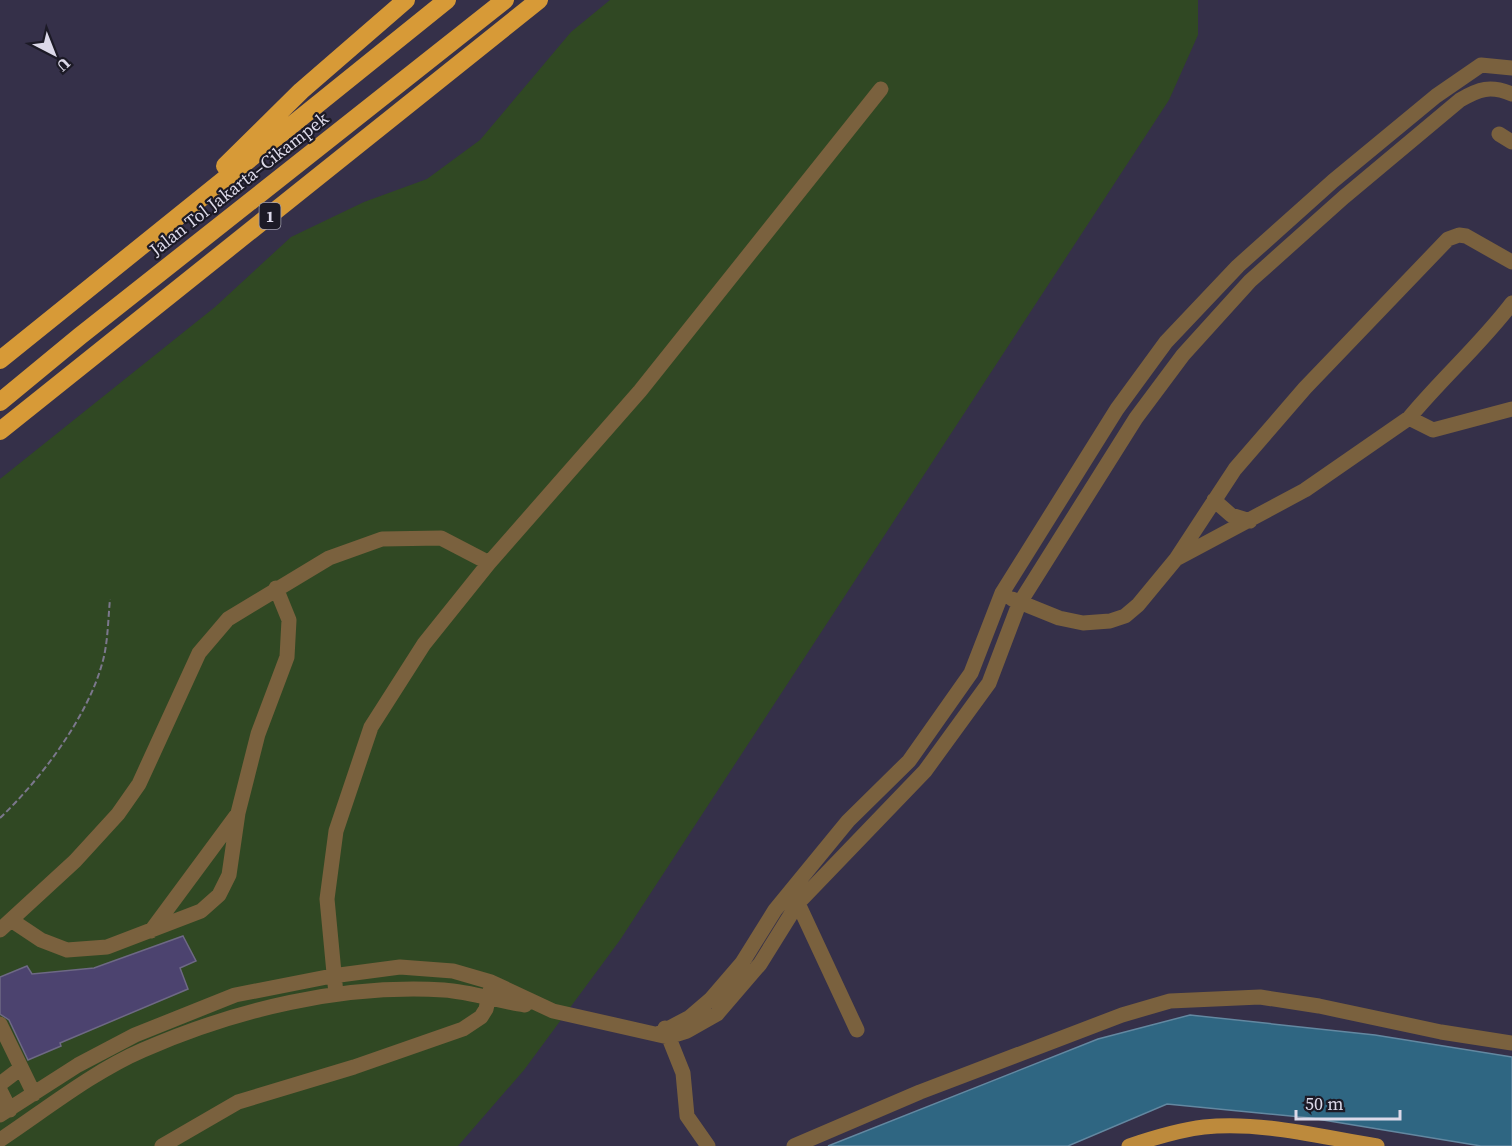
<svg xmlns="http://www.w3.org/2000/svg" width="1512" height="1146" viewBox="0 0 1512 1146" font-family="'Source Serif 4',serif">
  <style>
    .green { fill: #304823 }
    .water { fill: #2f6682; stroke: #6388a1; stroke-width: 1.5 }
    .building { fill: #4c436f; stroke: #6e6985; stroke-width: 1.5 }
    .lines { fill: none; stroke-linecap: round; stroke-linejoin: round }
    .path { stroke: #7b778c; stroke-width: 2; stroke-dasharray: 6 3; stroke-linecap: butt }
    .minor { stroke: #7a613e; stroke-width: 15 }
    .major { stroke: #bd8a3c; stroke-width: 15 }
    .highway { stroke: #d79a37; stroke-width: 18 }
    .labels { text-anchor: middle; stroke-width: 4.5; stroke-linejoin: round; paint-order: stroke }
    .shield { fill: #1c1a26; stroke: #a2a0ae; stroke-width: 1.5 }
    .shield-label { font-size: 16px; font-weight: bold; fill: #dcd9e9 }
    .street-label { font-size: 18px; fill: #dcd9e9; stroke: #1c1a26 }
  </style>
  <rect width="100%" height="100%" fill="#353049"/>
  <path class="green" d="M 610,0 L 1198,0 L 1198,35 L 1169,100 L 620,940 L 524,1070 L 458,1146 L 0,1146 L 0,479 L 215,307 L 291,237 L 364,202 L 427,179 L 480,140 L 571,32 Z"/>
  <path class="water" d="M 1190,1015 L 1375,1035 L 1512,1057 L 1512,1146 L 1481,1146 L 1311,1118 L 1167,1104 L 1068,1146 L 828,1146 L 1098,1039 Z"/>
  <path class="building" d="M 183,936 L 196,961 L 180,968 L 188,989 L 60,1043 L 61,1046 L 28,1060 L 9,1020 L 0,1014 L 0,977 L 27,966 L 32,974 L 94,968 Z"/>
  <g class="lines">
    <path class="path" d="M 0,818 C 40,780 87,718 102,664 C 108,644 108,620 110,599"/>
    <path class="minor" d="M 1499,134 L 1512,142
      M 1409,418 C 1442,378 1481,344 1512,303
      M 1214,500 L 1231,515 L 1250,521
      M 1178,558 L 1305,490 L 1409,418 L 1433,430 L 1512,409
      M 1012,599 L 1059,618 L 1083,623 L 1110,621 L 1125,616 L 1138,605 L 1176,559 L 1235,469 L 1305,388 L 1448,239 L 1459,235 L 1466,236 L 1512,262
      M 795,897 L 857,1030
      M 11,920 L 41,940 L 67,950 L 107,947 L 201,911 L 219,895 L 229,875 L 238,813 L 258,734 L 287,657 L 289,620 L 276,588
      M 0,930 L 75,861 L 118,814 L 139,784 L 199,653 L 228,619 L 329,558 L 382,539 L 441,538 L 489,563
      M 151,931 L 236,816
      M 336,994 L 327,899 L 336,831 L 371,727 L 424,644 L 489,563 L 640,391 L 881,89
      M 0,1024 L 34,1094
      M 665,1028 L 683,1073 L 687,1116 L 708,1146
      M 658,1034 L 690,1017 L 711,999 L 742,963 L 775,910 L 848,821 L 909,761 L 971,673 L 1002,593 L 1117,409 L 1166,342 L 1238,266 L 1333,181 L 1436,96 L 1481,65 L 1512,68
      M 0,1084 L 21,1068
      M 0,1090 L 10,1110
      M 0,1115 L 78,1065 L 135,1035 L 235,995 L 332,976 L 400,967 L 453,971 L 491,982 L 553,1011 L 668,1037 L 687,1031 L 717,1014 L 760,964 L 798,903 L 925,771 L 989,683 L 1019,604 L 1136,418 L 1183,355 L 1250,281 L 1344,197 L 1460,100 C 1479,89 1490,85 1512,94
      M 0,1140 C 45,1110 94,1071 143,1050 C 237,1009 342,984 444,990 C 471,992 498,1001 525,1005
      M 162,1146 L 238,1102 L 354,1067 L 463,1029 L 481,1017 L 486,1009 L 490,991
      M 794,1146 L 920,1092 L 1122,1015 L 1170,1001 L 1260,997 L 1319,1006 L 1441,1032 L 1512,1043"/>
    <path class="major" d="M 1129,1146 C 1153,1138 1178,1130 1204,1127 C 1261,1121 1321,1137 1377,1146"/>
    <path class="highway" d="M 225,166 L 301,91 L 406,0
      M 0,360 L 447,0
      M 0,402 L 80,336 L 505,0
      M 0,431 L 539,0"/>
  </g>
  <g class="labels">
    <rect class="shield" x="259.5" y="203" width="21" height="26" rx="4.5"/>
    <g class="shield-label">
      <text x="270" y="222">1</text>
    </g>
    <g class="street-label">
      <text transform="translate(239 184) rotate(-38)" y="6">Jalan Tol Jakarta–Cikampek</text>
    </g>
  </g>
  <g transform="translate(54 54) rotate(138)" stroke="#1c1a26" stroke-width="4.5" paint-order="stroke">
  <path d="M0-4.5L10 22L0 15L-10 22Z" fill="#dcd9e9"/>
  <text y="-9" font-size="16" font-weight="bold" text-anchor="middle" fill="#dcd9e9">U</text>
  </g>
  <path d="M1296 1110v9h104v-9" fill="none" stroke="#dcd9e9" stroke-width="3"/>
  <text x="1305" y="1110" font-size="18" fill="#dcd9e9" stroke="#1c1a26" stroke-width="4.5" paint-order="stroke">50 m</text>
</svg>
